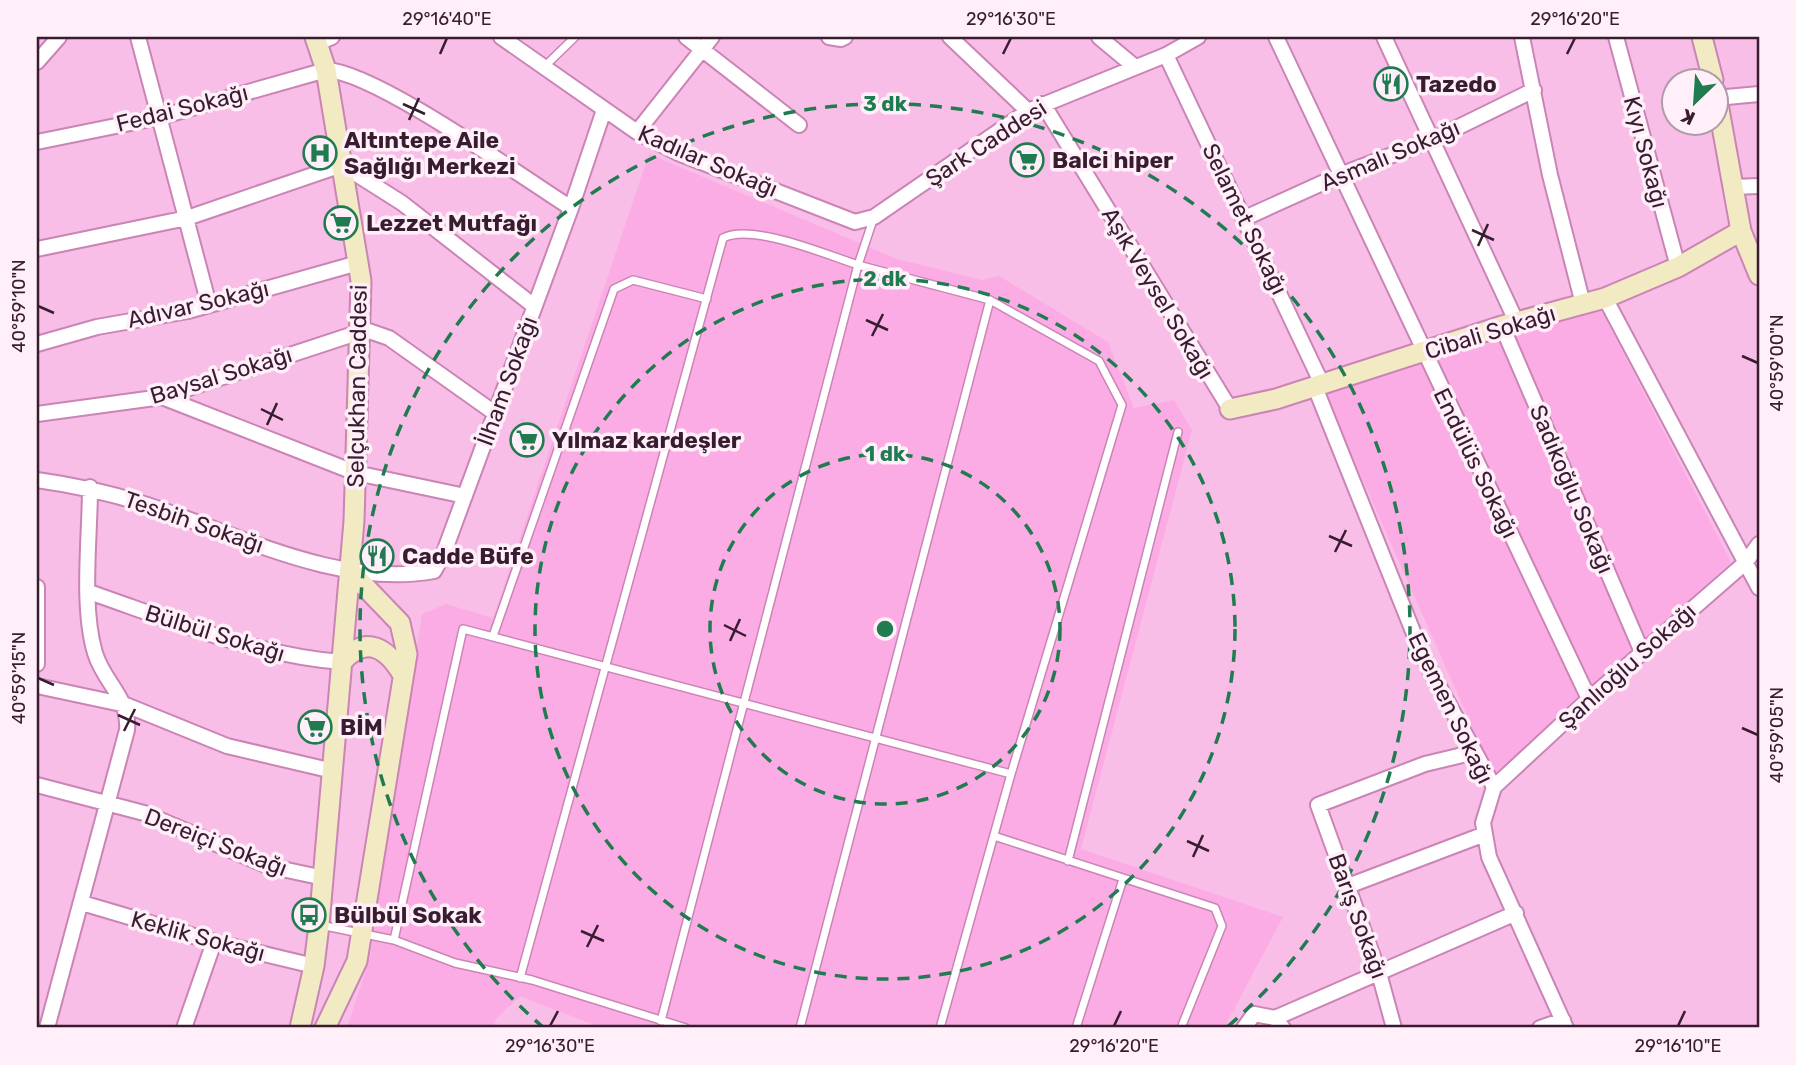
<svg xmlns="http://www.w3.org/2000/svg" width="1796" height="1065" viewBox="0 0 1796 1065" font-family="Rubik,sans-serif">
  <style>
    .built { fill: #fcace4 }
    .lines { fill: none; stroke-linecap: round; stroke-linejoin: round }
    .lane-casing { stroke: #ca84b5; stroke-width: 10 }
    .street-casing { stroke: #ca84b5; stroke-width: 18 }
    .secondary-casing { stroke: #ca84b5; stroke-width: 23 }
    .lane { stroke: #fff; stroke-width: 7 }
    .street { stroke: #fff; stroke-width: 14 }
    .secondary { stroke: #f1eac2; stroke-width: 19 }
    .ticks { fill: none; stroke: #381c30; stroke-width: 2.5 }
    .ring { fill: none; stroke: #207b51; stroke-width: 3.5; stroke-dasharray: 12 9 }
    .labels { text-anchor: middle; stroke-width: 7; stroke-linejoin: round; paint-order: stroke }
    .poi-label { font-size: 23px; font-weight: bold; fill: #381c30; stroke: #ffeff9; text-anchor: start }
    .street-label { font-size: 23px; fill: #381c30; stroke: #ffeff9 }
    .centre { fill: #207b51; stroke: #ffeff9; stroke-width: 3.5 }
    .ring-label { font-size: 21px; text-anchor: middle; font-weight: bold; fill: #207b51; stroke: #ffeff9; stroke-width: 7; stroke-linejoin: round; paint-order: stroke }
    .neatline { fill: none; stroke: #381c30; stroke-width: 2.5 }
    .ticks-label { font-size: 18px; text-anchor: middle; fill: #381c30 }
  </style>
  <rect width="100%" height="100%" fill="#f9bee7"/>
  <path class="built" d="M 649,154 L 897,259 L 982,280 L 999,276 L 1108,342 L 1134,408 L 1174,400 L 1192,430 L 1081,849 L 1283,917 L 1224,1028 L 602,1028 L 520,996 L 496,1019 L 492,1028 L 347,1028 L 370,958 L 422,614 L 446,604 L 493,618 Z
    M 1600,308 L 1731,562 L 1494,776 L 1325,395 Z"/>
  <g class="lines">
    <defs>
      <path id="lane" d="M 545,66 L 575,37
        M 874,217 L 858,265 L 990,300 L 1099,361 L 1122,405 L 1011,774 L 940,1028
        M 493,636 L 614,289 L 633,280 L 707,299
        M 994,836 L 1215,908 L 1222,926 L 1181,1028
        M 1068,861 L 1178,432
        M 320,925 L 394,940 L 455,963 L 532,980 L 686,1028
        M 394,940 L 463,629 L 1011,774
        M 520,978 L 723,238 C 753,223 827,255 858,265 L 661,1021
        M 800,1028 L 990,300
        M 1076,1028 L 1123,879"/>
      <path id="street" d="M 138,37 L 209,305
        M 501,37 L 637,132 L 678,153 L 855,222 L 874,217 L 1028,111 L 1166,55 L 1198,37
        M 686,37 L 799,125
        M 829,37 L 841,39 L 845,37
        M 950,37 L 1028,111
        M 1099,37 L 1135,67
        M 1276,37 L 1589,699
        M 1384,37 L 1517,323
        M 1522,37 L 1550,175 L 1583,304
        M 1616,37 L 1678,267
        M 318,43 L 332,37
        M 1166,55 L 1322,384
        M 37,62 L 59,37
        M 1716,98 L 1759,94
        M 1043,104 L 1230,409
        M 637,132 L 712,37
        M 37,142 L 160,117 L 326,70 C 374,71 522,177 571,208
        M 1732,187 L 1759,186
        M 1245,218 L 1340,175 L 1434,139 L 1534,90
        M 37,249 L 187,218 L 342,165 L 402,203 L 534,306
        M 1605,298 L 1759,588
        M 1502,326 L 1642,652
        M 37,344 L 97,327 L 188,311 L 358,263
        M 1315,387 L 1424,659 L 1494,787 L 1483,823 L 1489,857 L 1566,1028
        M 162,397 L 356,473 L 465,496
        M 37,414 L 162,397 L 366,330 L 389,338 L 496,414
        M 37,480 C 73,485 106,492 141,503 C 232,531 337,589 434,571 L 443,555 L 571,208 L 604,110
        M 37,587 L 37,664
        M 89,592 C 173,621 254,655 342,662
        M 37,686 L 126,705 L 227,746 L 333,771
        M 37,785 L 144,813 L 268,866 L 324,878
        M 1494,787 L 1589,699 L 1745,563 L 1759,544
        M 1348,886 L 1485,834
        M 82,903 L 214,942 L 314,966
        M 1275,1018 L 1516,913
        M 47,1028 L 127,730 C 130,698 104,683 95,653 C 81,606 90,537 90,487
        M 184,1028 L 214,942
        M 1244,1028 L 1254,1014 L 1275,1018 L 1283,1028
        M 1394,1028 L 1379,973 L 1318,805 L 1425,764 L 1475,752
        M 1540,1028 L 1563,1020"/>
      <path id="secondary" d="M 1702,37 L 1713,80
        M 1716,93 L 1741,231 L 1759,275
        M 1230,409 L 1276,399 L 1502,326 L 1605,298 L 1678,267 L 1741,231
        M 342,662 C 366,634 387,648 403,675
        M 300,1028 L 314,966 L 319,925 L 354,521 L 361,281 L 326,70 L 315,37
        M 325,1028 L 357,961 L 407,654 L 400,623 L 350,571"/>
    </defs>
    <use href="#lane" class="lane-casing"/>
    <use href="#street" class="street-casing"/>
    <use href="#secondary" class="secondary-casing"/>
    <use href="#lane" class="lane"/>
    <use href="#street" class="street"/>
    <use href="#secondary" class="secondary"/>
  </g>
  <path class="ticks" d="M 440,54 L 447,38M 1003,54 L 1011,38M 1567,54 L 1575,38M 403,104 L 425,114M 409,120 L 419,98M 1472,230 L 1494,240M 1478,246 L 1488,224M 38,306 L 54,313M 866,320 L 888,330M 872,336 L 883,314M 1742,356 L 1758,363M 261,409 L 283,420M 267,425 L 277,403M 1329,536 L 1352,546M 1335,552 L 1346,530M 724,625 L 746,636M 730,641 L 740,619M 38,678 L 54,685M 118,715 L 140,725M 1742,728 L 1758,735M 124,731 L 135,709M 1187,841 L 1209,851M 1193,857 L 1203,835M 581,931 L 604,941M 587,947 L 598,925M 550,1026 L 558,1011M 1114,1026 L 1121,1011M 1678,1026 L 1685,1011"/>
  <g class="ring">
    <circle cx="885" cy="629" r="175"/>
    <circle cx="885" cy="629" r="350"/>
    <path d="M544 1028A525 525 0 1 1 1226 1028"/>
  </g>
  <defs>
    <symbol id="restaurant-ring" viewBox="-11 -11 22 22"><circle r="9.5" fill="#ffeff9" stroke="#207b51" stroke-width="1.5"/><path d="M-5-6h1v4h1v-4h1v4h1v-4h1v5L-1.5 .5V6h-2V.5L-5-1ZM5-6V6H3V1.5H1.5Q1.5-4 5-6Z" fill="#207b51"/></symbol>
    <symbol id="hospital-ring" viewBox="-11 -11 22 22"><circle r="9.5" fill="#ffeff9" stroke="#207b51" stroke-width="1.5"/><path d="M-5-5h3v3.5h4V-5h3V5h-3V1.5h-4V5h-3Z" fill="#207b51"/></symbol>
    <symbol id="supermarket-ring" viewBox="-11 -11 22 22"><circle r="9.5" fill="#ffeff9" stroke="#207b51" stroke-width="1.5"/><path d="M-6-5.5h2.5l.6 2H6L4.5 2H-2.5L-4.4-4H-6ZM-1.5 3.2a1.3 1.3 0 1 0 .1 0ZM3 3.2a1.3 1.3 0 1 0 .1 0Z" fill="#207b51"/></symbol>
    <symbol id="bus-ring" viewBox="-11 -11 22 22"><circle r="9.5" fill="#ffeff9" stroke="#207b51" stroke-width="1.5"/><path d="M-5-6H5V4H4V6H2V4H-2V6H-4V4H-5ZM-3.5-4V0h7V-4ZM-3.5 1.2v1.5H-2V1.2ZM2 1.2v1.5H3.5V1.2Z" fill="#207b51"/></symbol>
  </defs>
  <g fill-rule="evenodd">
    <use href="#restaurant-ring" x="1372" y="65" width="38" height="38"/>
    <use href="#hospital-ring" x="301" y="134" width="38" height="38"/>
    <use href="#supermarket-ring" x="1008" y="141" width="38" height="38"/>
    <use href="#supermarket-ring" x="322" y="204" width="38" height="38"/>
    <use href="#supermarket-ring" x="508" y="421" width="38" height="38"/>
    <use href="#restaurant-ring" x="358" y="537" width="38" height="38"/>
    <use href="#supermarket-ring" x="296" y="708" width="38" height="38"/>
    <use href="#bus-ring" x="290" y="896" width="38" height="38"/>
  </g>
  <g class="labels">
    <g class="poi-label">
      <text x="1416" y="92">Tazedo</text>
      <text x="344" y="148">Altıntepe Aile<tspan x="344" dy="26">Sağlığı Merkezi</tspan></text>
      <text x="1052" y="168">Balci hiper</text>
      <text x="366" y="231">Lezzet Mutfağı</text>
      <text x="552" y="448">Yılmaz kardeşler</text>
      <text x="402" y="564">Cadde Büfe</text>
      <text x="340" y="735">BİM</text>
      <text x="334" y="923">Bülbül Sokak</text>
    </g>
    <g class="street-label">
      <text transform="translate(182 108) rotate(-14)" y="8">Fedai Sokağı</text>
      <text transform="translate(986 143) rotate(-33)" y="8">Şark Caddesi</text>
      <text transform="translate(1646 152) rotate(75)" y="8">Kıyı Sokağı</text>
      <text transform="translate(1390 155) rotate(-23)" y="8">Asmalı Sokağı</text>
      <text transform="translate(708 161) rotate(23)" y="8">Kadılar Sokağı</text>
      <text transform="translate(1245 219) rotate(64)" y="8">Selamet Sokağı</text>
      <text transform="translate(1158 293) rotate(59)" y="8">Aşık Veysel Sokağı</text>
      <text transform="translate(198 304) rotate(-13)" y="8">Adıvar Sokağı</text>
      <text transform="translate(1490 332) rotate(-17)" y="8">Cibali Sokağı</text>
      <text transform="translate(221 375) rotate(-17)" y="8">Baysal Sokağı</text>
      <text transform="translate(507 381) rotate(-70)" y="8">İlham Sokağı</text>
      <text transform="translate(357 386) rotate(-89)" y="8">Selçukhan Caddesi</text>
      <text transform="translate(1476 463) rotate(64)" y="8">Endülüs Sokağı</text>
      <text transform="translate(1572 489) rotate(67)" y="8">Sadıkoğlu Sokağı</text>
      <text transform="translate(194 522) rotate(19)" y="8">Tesbih Sokağı</text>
      <text transform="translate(215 633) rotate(17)" y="8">Bülbül Sokağı</text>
      <text transform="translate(1627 666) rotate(-42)" y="8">Şanlıoğlu Sokağı</text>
      <text transform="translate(1451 708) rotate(64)" y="8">Egemen Sokağı</text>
      <text transform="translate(216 842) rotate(21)" y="8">Dereiçi Sokağı</text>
      <text transform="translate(1358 916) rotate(70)" y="8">Barış Sokağı</text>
      <text transform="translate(198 936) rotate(15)" y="8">Keklik Sokağı</text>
    </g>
  </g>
  <circle cx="885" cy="629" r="10" class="centre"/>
  <g class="ring-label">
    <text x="885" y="111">3 dk</text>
    <text x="885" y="286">2 dk</text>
    <text x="885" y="461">1 dk</text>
  </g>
  <rect width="1796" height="1065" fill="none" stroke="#ffeff9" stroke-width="77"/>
  <g transform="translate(1695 102) rotate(205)"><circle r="33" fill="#ffeff9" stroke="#af9ba9" stroke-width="2"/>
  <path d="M0-5L12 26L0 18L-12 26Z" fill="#207b51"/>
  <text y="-10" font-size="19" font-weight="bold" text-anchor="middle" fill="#381c30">K</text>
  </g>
  <rect x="38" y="38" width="1720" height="988" class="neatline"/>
  <g class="ticks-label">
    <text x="447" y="25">29°16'40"E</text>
    <text x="1011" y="25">29°16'30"E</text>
    <text x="1575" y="25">29°16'20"E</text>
    <text transform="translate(19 306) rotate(-90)" y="6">40°59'10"N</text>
    <text transform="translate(1777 363) rotate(-90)" y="6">40°59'00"N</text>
    <text transform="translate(19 678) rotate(-90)" y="6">40°59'15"N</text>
    <text transform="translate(1777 735) rotate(-90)" y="6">40°59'05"N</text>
    <text x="550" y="1052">29°16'30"E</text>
    <text x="1114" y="1052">29°16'20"E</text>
    <text x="1678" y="1052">29°16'10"E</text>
  </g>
</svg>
